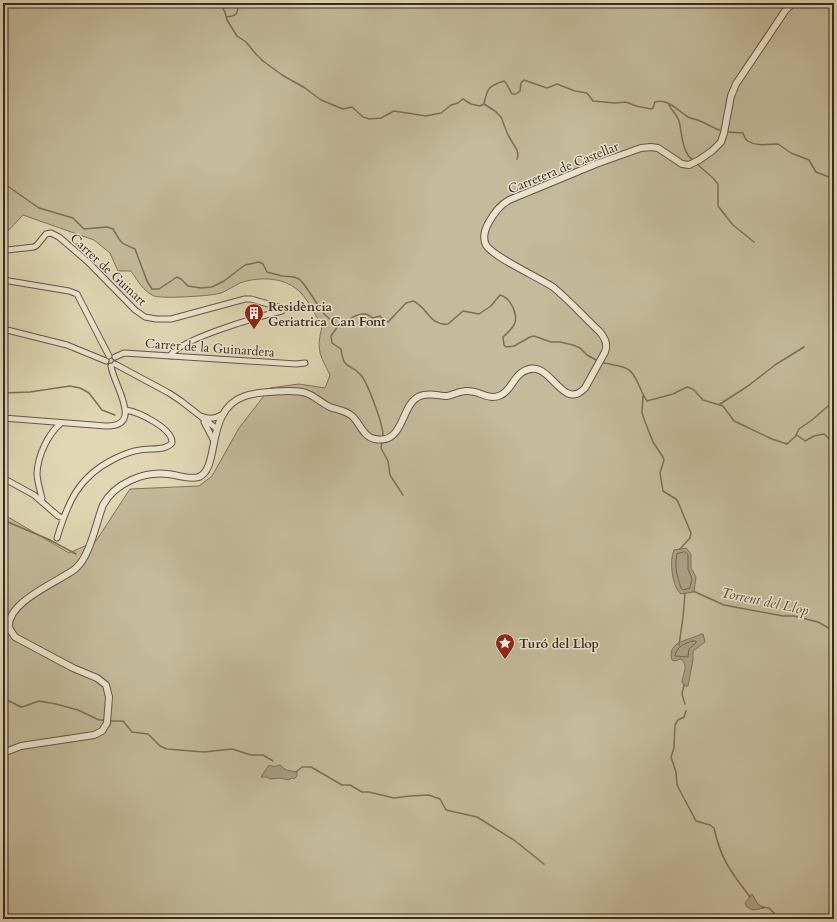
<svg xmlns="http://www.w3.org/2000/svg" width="837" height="922" viewBox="0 0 837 922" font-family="Cardo,serif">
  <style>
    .green { fill: #c4ba9c; stroke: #80725e }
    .water { fill: #a89c82; stroke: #7d6e5a }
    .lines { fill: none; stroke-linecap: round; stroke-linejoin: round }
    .shore { stroke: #726350; stroke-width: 1 }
    .stream { stroke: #7d6e5a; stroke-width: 1.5 }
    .minor-casing { stroke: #655544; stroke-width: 7 }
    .tertiary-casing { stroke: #655544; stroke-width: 8 }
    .minor { stroke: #ebe5cf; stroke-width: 5 }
    .tertiary { stroke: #ebe5cf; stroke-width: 6 }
    .labels { text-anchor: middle; stroke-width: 3; stroke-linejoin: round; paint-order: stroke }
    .street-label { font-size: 13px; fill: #3c2a1f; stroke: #ebe5cf }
    .poi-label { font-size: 13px; font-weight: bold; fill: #3c2a1f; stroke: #ebe5cf; text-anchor: start }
    .water-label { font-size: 14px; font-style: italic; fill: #5c4c3d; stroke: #ebe5cf }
  </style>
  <rect width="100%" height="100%" fill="#e0d7b5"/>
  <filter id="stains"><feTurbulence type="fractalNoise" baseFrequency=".005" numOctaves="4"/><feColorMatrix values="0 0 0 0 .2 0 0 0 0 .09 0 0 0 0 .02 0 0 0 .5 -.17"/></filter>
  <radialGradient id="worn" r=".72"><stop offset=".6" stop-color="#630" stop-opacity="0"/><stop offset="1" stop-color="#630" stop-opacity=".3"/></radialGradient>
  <path class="green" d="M 3,3 L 834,3 L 834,919 L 3,919 L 3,514 L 69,553 L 96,541 L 130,489 L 199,486 L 212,476 L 239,428 L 270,388 L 299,384 L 325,388 L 330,375 C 320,355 316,350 322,327 C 316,316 310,303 301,293 C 286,277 260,276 240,283 C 234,286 228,290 221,293 C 212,296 163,299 154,296 C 143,291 138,281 131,271 L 118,271 L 110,253 L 94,240 L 23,215 L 3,236 Z"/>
  <path class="water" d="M 686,548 L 691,554 L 691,568 L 696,577 L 694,592 L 681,594 C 672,587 669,560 674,550 Z
    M 701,634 L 703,634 L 705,642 L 693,651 L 693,660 L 688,686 L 685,686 L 682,682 C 683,673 689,666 681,659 L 675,661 L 672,660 C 666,641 691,640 701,634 Z
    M 269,765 L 275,767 L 276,766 L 280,765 L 286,770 L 297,772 L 297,776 L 294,779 L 292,778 L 288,780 L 281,778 L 270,779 L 267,777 L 261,777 Z
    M 752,894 L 758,904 L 764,908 L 753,910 L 747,907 L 745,903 Z"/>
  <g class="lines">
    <path class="shore" d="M 685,552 L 688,555 L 688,569 L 692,579 L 690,588 L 683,590 L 681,588 C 677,576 674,566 677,554 Z
      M 693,641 L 696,641 L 696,643 L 689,649 L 688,657 L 675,656 C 676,647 685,643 693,641 Z"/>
    <path class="stream" d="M 186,3 L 203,7 L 213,3
      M 216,3 L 219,4 L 222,7 L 225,12 L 227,20 L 237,36 L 246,42 L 255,53 L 263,61 L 282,75 L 305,88 L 321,100 L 343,109 L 352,107 L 363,117 L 370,119 L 381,118 L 394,111 L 426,116 L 441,113 L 451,105 L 458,103 L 463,99 L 471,104 L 480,106 L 484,104 C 487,89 488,86 504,81 L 506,83 L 512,94 L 516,94 L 520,91 L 521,83 L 524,80 L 547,88 L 557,84 L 575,91 L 587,93 L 593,101 L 615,103 L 626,102 L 636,106 L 651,109 L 653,108 L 655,102 C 668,98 678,111 688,117 C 692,119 696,119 700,121 C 708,124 714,129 723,131
      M 227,17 C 238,16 237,13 239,3
      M 484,104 L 495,111 L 501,117 L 508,135 L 517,150 L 518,155 L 517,159
      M 669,105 C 672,111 677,115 679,121 C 682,133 682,153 693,160
      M 727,132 L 743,133 C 744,136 746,140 748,141 C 757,147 769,144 778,144 L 791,153 L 809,160 L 816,172 L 834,179
      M 697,164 L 713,178 L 718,184 L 718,206 L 733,225 L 754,242
      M 3,184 L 6,185 L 39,208 L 73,218 L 84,229 L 107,227 L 113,229 C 122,244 119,242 135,249 L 147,281 L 152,289 L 159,289 L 177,277 L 181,279 L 188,286 L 201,288 L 212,287 L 224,281 L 245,265 L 259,262 L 263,264 L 267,272 L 282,276 L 294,277 L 299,279 L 303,283 L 308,290 L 324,314 L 338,326 L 331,336 L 332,343 L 341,349 C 344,372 350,362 361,375 C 368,384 384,426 383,437
      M 338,326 L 341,326 C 347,321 358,311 368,315 C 370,316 371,317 373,318 L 380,316 L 385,321 L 388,322 L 406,303 L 413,301 C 428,307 429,326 448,324 L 463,311 L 479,314 L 491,306 L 500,295 C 511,298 519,315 514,325 C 511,330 507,333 503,337 L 504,345 L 506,347 L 514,346 L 530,337 L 534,336 L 551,342 L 560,342 L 573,345 L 580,348 L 587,355 L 598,361
      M 601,362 C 610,365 622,365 629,370 C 637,375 640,392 647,401 L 673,394 L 687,387 L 690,388 L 694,390 L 703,400 L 723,406 L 734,421 L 772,439 L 787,444 L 797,435 L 805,441 L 814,436 L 824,434 L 834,443
      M 3,393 L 30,392 L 70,386 L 80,388 L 89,393 L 102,410 L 115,415
      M 643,396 L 642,413 L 644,419 L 653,442 L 663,457 L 664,460 L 660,473 L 663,491 L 676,499 L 678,502 L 691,533 L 690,538 L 680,549
      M 720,404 L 748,386 L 775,365 L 804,347
      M 796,435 L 799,429 L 812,420 L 834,401
      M 382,441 L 381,448 L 388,461 L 390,475 L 403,495
      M 834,455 L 834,459
      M 3,520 L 48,539 L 76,554
      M 693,591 L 724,605 L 783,616 L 794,616 L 818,622 L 834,631
      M 679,645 L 683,617 L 685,593
      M 684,685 L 682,694 L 685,704
      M 3,698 L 21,707 L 25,706 L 39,701 L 56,704 L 78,710 L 99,720 L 106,720
      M 686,711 L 684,717 L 678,720 L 675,725 L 674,748 L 671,757 L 676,772 L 677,785 L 696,821 L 710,825 L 714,828 C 721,860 731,872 750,897
      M 110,721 L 123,721 L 132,732 L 148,734 L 160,746 L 167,749 L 204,752 L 232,749 L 251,755 L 263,755 L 273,761
      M 296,772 L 302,767 L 311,767 L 342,785 L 350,785 L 362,792 L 369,792 L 394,798 L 410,796 L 429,795 L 440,799 L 446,810 L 477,817 L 514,840 L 544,864
      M 762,907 L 769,908 L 780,919"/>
    <defs>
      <path id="minor" d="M 3,260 L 4,253 L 7,250 L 34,247 L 37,245 L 46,234 L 51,233 L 59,237 L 88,262 L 135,310 L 145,317 L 156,319 L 171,319 L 245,299 L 251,299 L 282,308 L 282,311 C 260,316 180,339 170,356
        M 3,280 L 69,291 L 77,294 L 109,356
        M 3,329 L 67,345 L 106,361
        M 115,357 L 124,353 L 296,364 L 305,363
        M 115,364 L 169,393 L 181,401 L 217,429
        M 201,416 C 208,419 215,419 221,415
        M 3,418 L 106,426 C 145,427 113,384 111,366
        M 204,422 L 214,441
        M 3,478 L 34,495 L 58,516 L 63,518
        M 41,501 L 42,498 C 40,490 37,481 37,473 C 38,455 48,434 61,423
        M 57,538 C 68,502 78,477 114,459 C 122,455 131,451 140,450 C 150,448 165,451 172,443 C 173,428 138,412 126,410"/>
      <path id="tertiary" d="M 828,3 L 834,4
        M 3,753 L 21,746 L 94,735 L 102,731 L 107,723 L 109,697 L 106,685 L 97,678 L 73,668 L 15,637 L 9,628 C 6,602 58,582 75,569 C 90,557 96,523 103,505 C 115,483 144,471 168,474 C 178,475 189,480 199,477 C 221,467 204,410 245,396 C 256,392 295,389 306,393 C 315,396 321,403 330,407 C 337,410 345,410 352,416 C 360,423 363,437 375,439 C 405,445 400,404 420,396 C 429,392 438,396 447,396 C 454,395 461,390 468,391 C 480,391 489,401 501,395 C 510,391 513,379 521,373 C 550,352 560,414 585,388 L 605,352 C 608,344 605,338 599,331 C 584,317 569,300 553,287 C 538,277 493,257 486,245 C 482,237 485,229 489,222 C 494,213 500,205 509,200 L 596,164 L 641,148 L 651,147 L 658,148 L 682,164 L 689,165 L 699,160 L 712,151 L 721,142 L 724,133 L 731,96 L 736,84 L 785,11 L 793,3"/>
    </defs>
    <use href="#minor" class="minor-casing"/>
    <use href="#tertiary" class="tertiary-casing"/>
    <use href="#minor" class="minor"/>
    <use href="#tertiary" class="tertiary"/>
  </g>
  <defs>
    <symbol id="building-pin" viewBox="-11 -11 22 30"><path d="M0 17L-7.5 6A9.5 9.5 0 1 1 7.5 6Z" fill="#8f2418" stroke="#ebe5cf"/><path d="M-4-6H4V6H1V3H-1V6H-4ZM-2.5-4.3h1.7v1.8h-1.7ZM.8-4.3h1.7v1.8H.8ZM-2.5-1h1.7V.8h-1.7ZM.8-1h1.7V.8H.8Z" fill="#fff"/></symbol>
    <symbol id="sight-pin" viewBox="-11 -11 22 30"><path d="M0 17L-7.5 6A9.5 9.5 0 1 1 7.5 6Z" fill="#8f2418" stroke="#ebe5cf"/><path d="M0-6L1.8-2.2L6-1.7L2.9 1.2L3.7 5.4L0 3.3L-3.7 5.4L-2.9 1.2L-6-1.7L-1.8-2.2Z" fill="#fff"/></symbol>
  </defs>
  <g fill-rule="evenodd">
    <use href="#building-pin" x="243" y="302" width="22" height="30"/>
    <use href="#sight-pin" x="494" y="632" width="22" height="30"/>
  </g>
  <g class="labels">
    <g class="street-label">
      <text transform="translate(563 167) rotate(-22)" y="5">Carretera de Castellar</text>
      <text transform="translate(109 269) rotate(43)" y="5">Carrer de Guinart</text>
      <text transform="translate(210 347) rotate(4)" y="5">Carrer de la Guinardera</text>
    </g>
    <g class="poi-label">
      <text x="268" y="311">Residència<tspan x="268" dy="15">Geriatrica Can Font</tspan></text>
      <text x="519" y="648">Turó del Llop</text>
    </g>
    <g class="water-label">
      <text transform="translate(765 601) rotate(12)" y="5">Torrent del Llop</text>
    </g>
  </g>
  <rect width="837" height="922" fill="none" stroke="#e0d7b5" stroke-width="16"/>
  <rect x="4" y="4" width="829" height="914" fill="none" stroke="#3c2a1f" stroke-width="2"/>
  <rect x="8" y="8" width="821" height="906" fill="none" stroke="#3c2a1f"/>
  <rect width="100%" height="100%" filter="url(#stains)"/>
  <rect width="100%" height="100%" fill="url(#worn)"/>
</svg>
